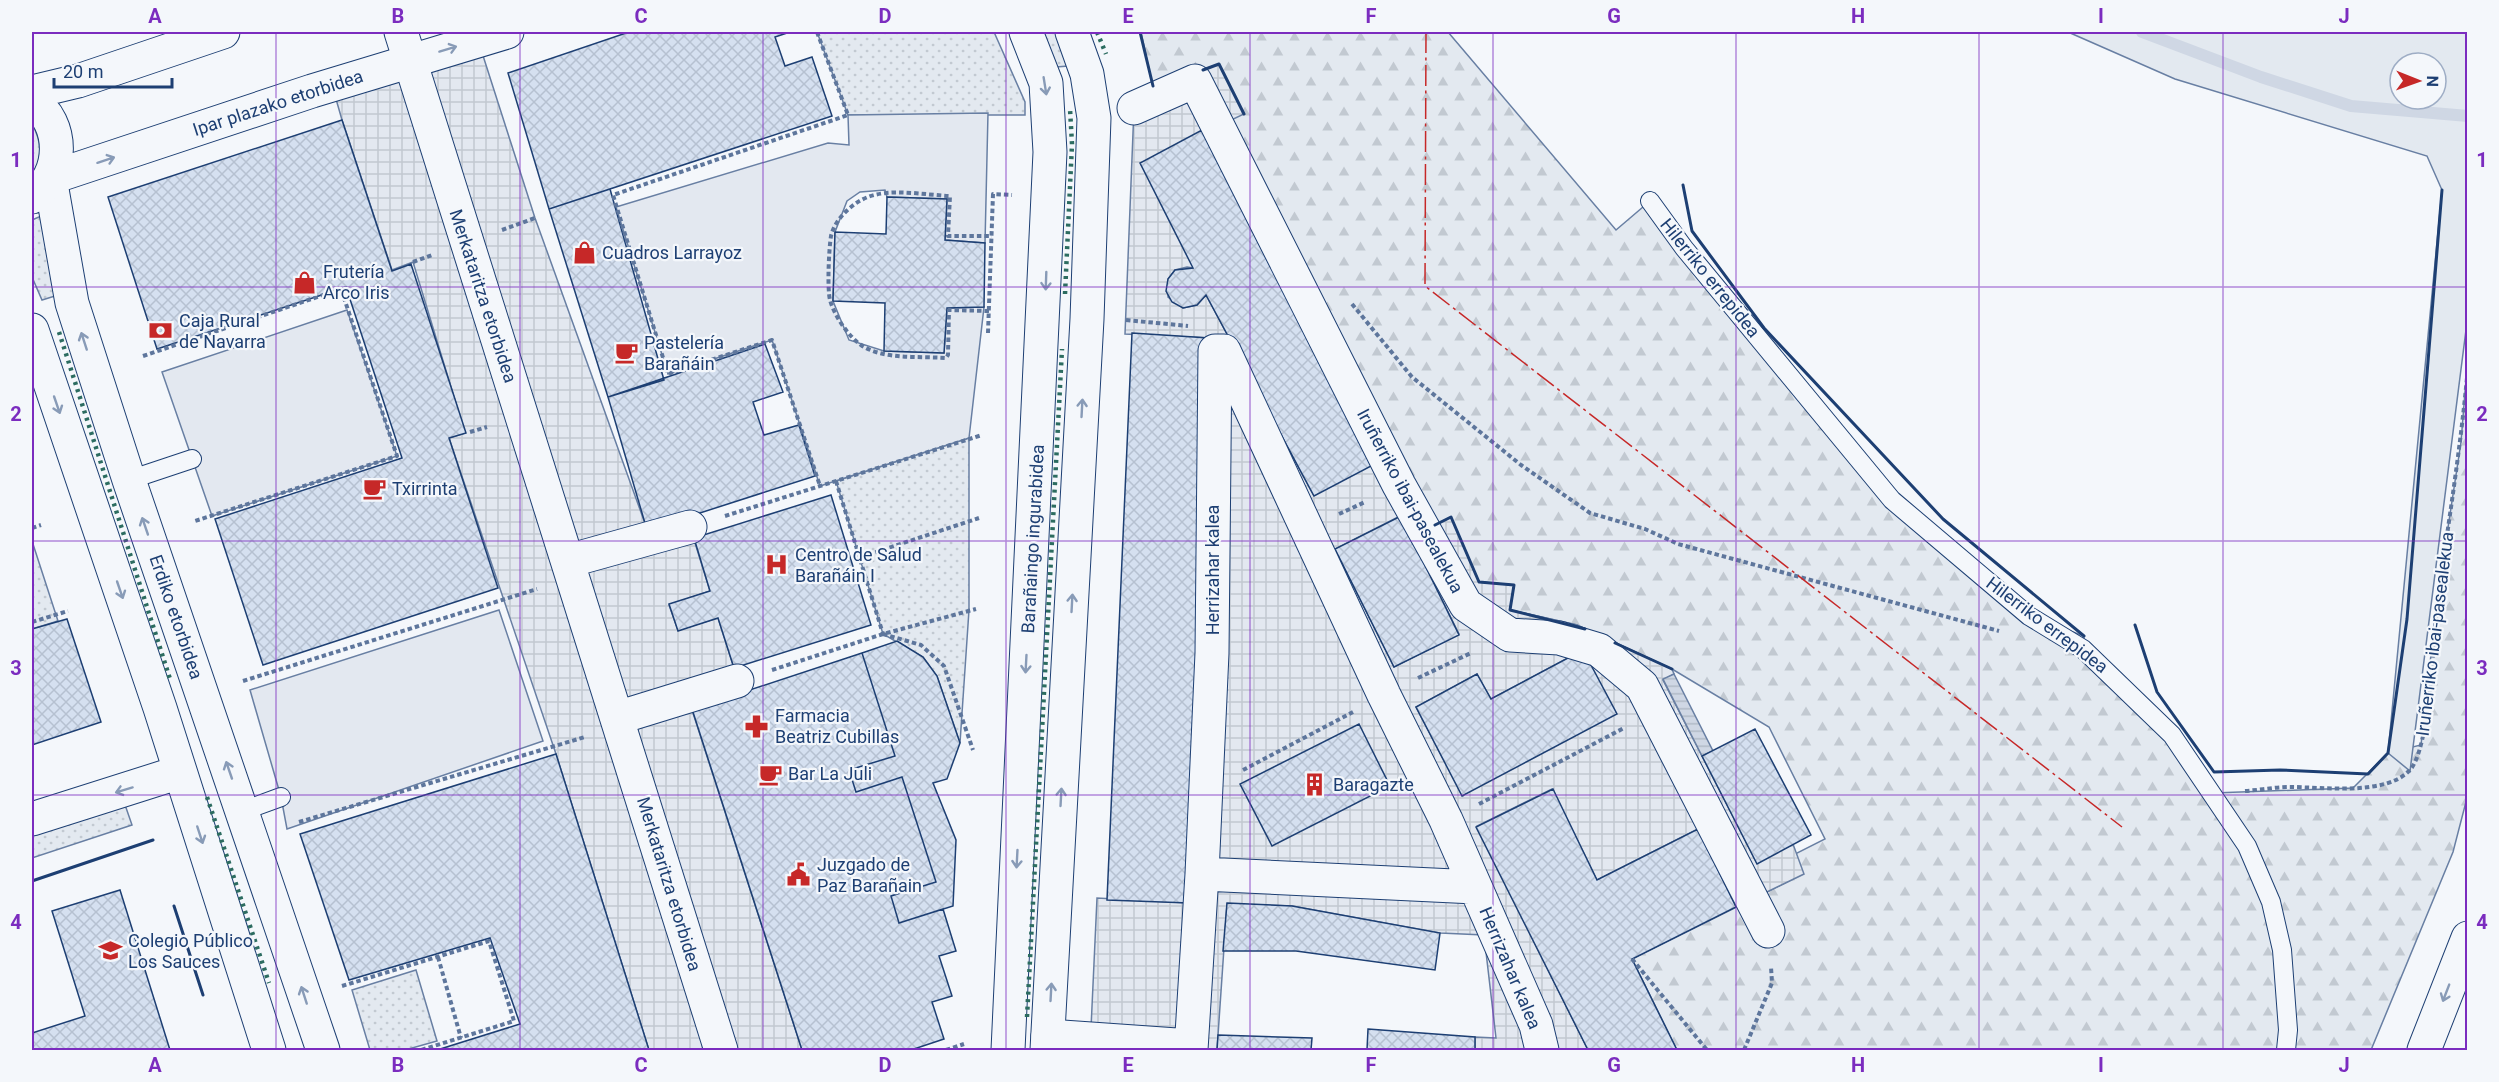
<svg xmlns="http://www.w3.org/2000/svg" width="2499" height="1082" viewBox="0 0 2499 1082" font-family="Roboto,sans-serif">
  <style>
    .grass { fill: url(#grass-dots); stroke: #687fa3; stroke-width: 1.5 }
    .forest { fill: url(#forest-firs); stroke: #687fa3; stroke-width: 1.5 }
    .park { fill: #e3e9f0; stroke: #687fa3; stroke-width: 1.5; fill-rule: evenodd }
    .parking { fill: #e3e8f0; stroke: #687fa3; stroke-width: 1.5 }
    .plaza { fill: url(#plaza-grid); stroke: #687fa3; stroke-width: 1.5; fill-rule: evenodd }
    .water { fill: url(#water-rules); stroke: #687fa3; stroke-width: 1.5 }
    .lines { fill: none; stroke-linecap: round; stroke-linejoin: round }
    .stream { stroke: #cfd7e4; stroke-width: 12 }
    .building { fill: url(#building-cross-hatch); stroke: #1d3f73; stroke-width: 1.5 }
    .lane-casing { stroke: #1d3f73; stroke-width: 20 }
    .street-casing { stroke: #1d3f73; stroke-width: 35 }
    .secondary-casing { stroke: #1d3f73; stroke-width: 35 }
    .path { stroke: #5e769c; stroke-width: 4; stroke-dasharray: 4.5 3; stroke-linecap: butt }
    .lane { stroke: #f4f7fb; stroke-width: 18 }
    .street { stroke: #f4f7fb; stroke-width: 33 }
    .secondary { stroke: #f4f7fb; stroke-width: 33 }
    .hedge { stroke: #2c6c60; stroke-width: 4.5; stroke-dasharray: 3 4.5; stroke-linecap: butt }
    .wall { stroke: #1d3f73; stroke-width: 3 }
    .power { stroke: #c62828; stroke-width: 1.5; stroke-dasharray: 21 4.5 3 4.5; stroke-linecap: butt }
    .oneway { stroke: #889bb7 }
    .grid { fill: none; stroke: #7b2cbf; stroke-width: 1.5; stroke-opacity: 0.55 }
    .labels { text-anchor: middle; stroke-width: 4.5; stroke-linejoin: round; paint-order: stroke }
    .street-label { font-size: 18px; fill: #1d3f73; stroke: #f4f7fb }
    .poi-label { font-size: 18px; fill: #1d3f73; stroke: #f4f7fb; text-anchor: start }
    .neatline { fill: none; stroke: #7b2cbf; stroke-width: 2 }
    .grid-label { font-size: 20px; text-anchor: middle; font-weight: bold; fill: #7b2cbf }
  </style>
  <defs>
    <pattern id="grass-dots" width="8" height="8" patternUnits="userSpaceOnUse" patternTransform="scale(1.5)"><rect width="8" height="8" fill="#e3e9f0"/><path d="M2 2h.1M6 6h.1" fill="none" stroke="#c2c9d1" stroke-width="1.8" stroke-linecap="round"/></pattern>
    <pattern id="forest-firs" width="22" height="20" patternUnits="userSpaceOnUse" patternTransform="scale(1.5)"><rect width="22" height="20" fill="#e3e9f0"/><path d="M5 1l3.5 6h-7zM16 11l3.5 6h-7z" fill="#c2c9d1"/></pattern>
    <pattern id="plaza-grid" width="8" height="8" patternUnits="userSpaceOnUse" patternTransform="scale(1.5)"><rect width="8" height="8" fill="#e3e8f0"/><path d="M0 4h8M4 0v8" fill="none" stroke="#c2c8d1"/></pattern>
    <pattern id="water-rules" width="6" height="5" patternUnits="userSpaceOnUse" patternTransform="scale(1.5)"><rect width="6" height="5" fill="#cfd7e4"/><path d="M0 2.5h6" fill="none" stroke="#b1bac7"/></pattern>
    <pattern id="building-cross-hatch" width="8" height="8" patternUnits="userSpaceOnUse" patternTransform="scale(1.5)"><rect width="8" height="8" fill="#d5e0f0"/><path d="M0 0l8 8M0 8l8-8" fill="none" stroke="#b6c1d1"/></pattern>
  </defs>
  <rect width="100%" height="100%" fill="#f4f7fb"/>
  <path class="grass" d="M 817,32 L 994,32 L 1025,102 L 1025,115 L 848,115 Z
    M 1039,32 L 1056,32 L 1068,66 L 1056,67 Z
    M 32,124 C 42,142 43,158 32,175 Z
    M 41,216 L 55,296 L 42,300 L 32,277 L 32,220 Z
    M 969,438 L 969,610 L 960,743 L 937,676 L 923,657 L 883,634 L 836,481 Z
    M 32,541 L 58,621 L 32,629 Z
    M 123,799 L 132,825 L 32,858 L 32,829 Z
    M 416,970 L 437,1041 L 405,1050 L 370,1050 L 352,990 Z"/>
  <path class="forest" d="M 1141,32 L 1448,32 L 1616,230 L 1650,201 L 1874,479 L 2029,616 L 2084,636 L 2083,649 L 2213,793 L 2353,788 L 2388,753 L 2421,745 L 2437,600 L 2461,442 L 2467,367 L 2467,798 L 2453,852 L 2371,1050 L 1677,1050 L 1632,959 L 1803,874 L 1795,854 L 1825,839 L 1769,727 L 1672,669 L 1577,625 L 1510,610 L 1514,585 L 1479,582 L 1451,517 L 1435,526 L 1229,122 L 1219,65 L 1153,88 Z"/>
  <path class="park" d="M 2068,32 L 2467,32 L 2467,322 L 2410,771 L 2388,753 L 2442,190 L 2427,156 L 2175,79 ZM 2400,63 L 2436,63 L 2436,99 L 2400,99 Z"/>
  <path class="parking" d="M 988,113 L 985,243 L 945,240 L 947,199 L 887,197 L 885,190 L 860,192 L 847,201 L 835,232 L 833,301 L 849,340 L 884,351 L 944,353 L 947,308 L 984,307 L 969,438 L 820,486 L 772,340 L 668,374 L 616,207 L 828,143 L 849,145 L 848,115 Z
    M 347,310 L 397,456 L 212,516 L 162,372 Z
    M 499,610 L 543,741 L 287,829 L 281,797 L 250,690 Z"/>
  <path class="plaza" d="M 478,40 L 535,218 L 647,529 L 690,527 L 710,591 L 669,605 L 678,630 L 718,618 L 734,668 L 692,710 L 802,1050 L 649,1050 L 556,754 L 449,438 L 465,433 L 413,262 L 392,270 L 342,120 L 332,85 Z
    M 1219,64 L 1244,114 L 1229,121 L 1435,525 L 1451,517 L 1479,582 L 1514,585 L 1510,610 L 1577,625 L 1672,669 L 1674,674 L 1663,680 L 1757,863 L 1793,844 L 1804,874 L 1736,907 L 1698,829 L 1597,880 L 1552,789 L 1477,826 L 1588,1050 L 1475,1050 L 1475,1037 L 1496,1038 L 1484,935 L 1440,933 L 1292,906 L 1227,904 L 1217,1050 L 1090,1050 L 1097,898 L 1189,903 L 1209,338 L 1125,334 L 1134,108 L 1131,95 ZM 1187,267 L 1193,268 L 1314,496 L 1206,295 L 1197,305 L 1183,308 L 1168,297 L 1168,279 L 1175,270 ZM 1400,516 L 1459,634 L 1394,667 L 1335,549 ZM 1583,650 L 1463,796 L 1416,707 L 1477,674 L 1491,699 Z"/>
  <path class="water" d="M 1674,674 L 1713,751 L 1702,756 L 1663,679 Z"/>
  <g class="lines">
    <path class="stream" d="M 2142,32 L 2261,77 L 2351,106 L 2468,116"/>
  </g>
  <path class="building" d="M 629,32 L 790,32 L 775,37 L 785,66 L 812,57 L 832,116 L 549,209 L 508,73 Z
    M 342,120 L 392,271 L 411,264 L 466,433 L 449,438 L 498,588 L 263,665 L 215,519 L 402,458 L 346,287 L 157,349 L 108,197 Z
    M 1202,130 L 1375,464 L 1314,496 L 1206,295 L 1197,305 L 1183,308 L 1172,302 L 1166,291 L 1168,279 L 1175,270 L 1193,268 L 1140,163 Z
    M 610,189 L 664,380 L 608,397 L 549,209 Z
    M 887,197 L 947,199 L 945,240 L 985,243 L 984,307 L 947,308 L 944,353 L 884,351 L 885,303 L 833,301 L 835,232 L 886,234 Z
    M 1132,333 L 1209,338 L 1189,903 L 1107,900 Z
    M 765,344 L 783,392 L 753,402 L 764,435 L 799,425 L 815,476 L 647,530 L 608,397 Z
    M 831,495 L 871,625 L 734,668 L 718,618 L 678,631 L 669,604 L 710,591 L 694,538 Z
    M 1401,516 L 1459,635 L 1394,667 L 1335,549 Z
    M 67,619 L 101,722 L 32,745 L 32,629 Z
    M 897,641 L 923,657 L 937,676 L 960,743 L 947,779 L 933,783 L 956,840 L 953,906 L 899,923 L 891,896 L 936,882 L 902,777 L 856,792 L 849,770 L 895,756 L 862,653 Z
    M 1583,650 L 1617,714 L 1462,796 L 1416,707 L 1477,674 L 1491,699 Z
    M 862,653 L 895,756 L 849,770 L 856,792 L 902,777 L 936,882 L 891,896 L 899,923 L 943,909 L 956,951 L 939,956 L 952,996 L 932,1002 L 944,1039 L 911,1050 L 802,1050 L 692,709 Z
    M 1359,724 L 1390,786 L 1272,846 L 1240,784 Z
    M 1755,729 L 1811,835 L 1757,864 L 1702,756 Z
    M 556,754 L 649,1050 L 437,1050 L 520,1024 L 490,938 L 349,980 L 300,834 Z
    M 1553,789 L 1597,880 L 1698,829 L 1736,907 L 1632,959 L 1677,1050 L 1588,1050 L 1476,827 Z
    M 120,890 L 170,1050 L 32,1050 L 32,1033 L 85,1016 L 52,911 Z
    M 1227,903 L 1292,906 L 1440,933 L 1435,970 L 1296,951 L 1223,951 Z
    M 1368,1029 L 1475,1037 L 1475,1050 L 1367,1050 Z
    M 1218,1035 L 1312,1038 L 1311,1050 L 1217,1050 Z"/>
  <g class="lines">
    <defs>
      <path id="lane" d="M 1650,201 L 1684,248 L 1892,500 L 2029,616 L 2083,649 L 2172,735 L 2247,846 L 2271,902 L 2282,950 L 2288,1030 L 2286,1050
        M 129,480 L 192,459
        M 243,811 L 281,797"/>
      <path id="street" d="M 401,32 L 721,1050
        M 1134,108 L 1195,81 L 1399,485 L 1466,605 L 1510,635 L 1559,638 L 1599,650 L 1642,686 L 1768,931
        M 50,178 L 72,303 L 129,480 L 323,1050
        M 32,330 L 160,708 L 269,1050
        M 568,561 L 690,527
        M 617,718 L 737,681
        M 32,819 L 180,772
        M 1202,874 L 1475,887
        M 1048,1036 L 1191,1046
        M 1191,1050 L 1202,874 L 1212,653 L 1215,351 L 1224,351 L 1384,695 L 1446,820 L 1536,1025 L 1542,1050"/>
      <path id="secondary" d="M 32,92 L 78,81 L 223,32
        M 32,101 C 65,123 64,175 32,197
        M 50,178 L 312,91 L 507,32
        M 1008,1050 L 1050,152 L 1046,83 L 1026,32
        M 1047,1050 L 1087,319 L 1094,118 L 1087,74 L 1072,32
        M 2424,1050 L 2468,938"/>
    </defs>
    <use href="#lane" class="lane-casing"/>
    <use href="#street" class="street-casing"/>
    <use href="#secondary" class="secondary-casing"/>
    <path class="path" d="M 817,32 L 848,115 L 613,195 L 668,374 L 772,340 L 820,486
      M 502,230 L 535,218
      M 413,262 L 432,255
      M 1352,304 L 1412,377 L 1521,465 L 1590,513 L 1645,529 L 1678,544 L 1999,631
      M 989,311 L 949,310 L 948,355 L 946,358 C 919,356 883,360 861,345 C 848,336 834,315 830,300 C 827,288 829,248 831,236 C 835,219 852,203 868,197 C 891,188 925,195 950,196 L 948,236 L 992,236
      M 1126,320 L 1188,326
      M 988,333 L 993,194 L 1012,195
      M 143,356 L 341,289 L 397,456 L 195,521
      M 470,432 L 487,427
      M 836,481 L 883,634
      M 1339,514 L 1365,502
      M 725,516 L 982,435
      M 32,528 L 41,525
      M 861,557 L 979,518
      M 32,622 L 68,611
      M 883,634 L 921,645 L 944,666 L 973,750
      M 772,670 L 883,634 L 976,609
      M 1418,678 L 1471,653
      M 243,681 L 537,589
      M 1243,770 L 1353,712
      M 2245,791 C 2260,790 2275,787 2290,787 C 2323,787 2384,796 2409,771 C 2431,750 2433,632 2438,597 C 2449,520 2461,445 2468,367
      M 1479,804 L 1624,728
      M 299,822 L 585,737
      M 438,957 L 461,1038
      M 1632,959 L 1707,1050
      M 342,986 L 489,941 L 514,1021 L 421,1050
      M 946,1050 L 964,1044
      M 1744,1050 L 1772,983 L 1771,967"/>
    <use href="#lane" class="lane"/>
    <use href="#street" class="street"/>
    <use href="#secondary" class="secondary"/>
    <path class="hedge" d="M 1097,32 L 1106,54
      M 1065,294 L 1072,144 L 1070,109
      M 59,332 L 170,679
      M 207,797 L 269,983
      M 1027,1017 L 1062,349"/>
    <path class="wall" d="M 1140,32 L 1153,86
      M 1203,70 L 1219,64 L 1244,114
      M 1683,185 L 1692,231 L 1764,328 L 1943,519 L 2084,636
      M 1435,525 L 1451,517 L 1479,582 L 1514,585 L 1510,610 L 1585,629
      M 2135,625 L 2157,692 L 2214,772 L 2280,770 L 2368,774 L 2388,753 L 2407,619 L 2442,190
      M 1615,643 L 1672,669
      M 32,881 L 153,840
      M 174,906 L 203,995"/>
    <path class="power" d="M 1426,32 L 1425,286 L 2122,827"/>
  </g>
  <defs><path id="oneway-shaft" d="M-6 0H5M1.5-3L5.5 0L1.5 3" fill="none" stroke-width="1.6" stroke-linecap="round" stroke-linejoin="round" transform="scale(1.5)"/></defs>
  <g class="oneway">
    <use href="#oneway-shaft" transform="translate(448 49) rotate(-17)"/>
    <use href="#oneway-shaft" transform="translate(1045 86) rotate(81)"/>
    <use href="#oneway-shaft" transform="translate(106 160) rotate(-18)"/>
    <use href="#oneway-shaft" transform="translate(1046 281) rotate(92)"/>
    <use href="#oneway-shaft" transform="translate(84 341) rotate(-108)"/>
    <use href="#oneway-shaft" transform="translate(57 405) rotate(71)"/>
    <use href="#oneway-shaft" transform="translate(1082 408) rotate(-87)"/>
    <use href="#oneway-shaft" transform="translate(145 526) rotate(-109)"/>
    <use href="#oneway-shaft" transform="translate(120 590) rotate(71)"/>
    <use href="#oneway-shaft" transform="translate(1072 603) rotate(-87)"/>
    <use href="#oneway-shaft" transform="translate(1026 664) rotate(93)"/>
    <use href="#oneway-shaft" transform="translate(229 770) rotate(-109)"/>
    <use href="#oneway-shaft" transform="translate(124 790) rotate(163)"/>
    <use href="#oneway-shaft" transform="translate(1061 797) rotate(-87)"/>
    <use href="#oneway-shaft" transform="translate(200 835) rotate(72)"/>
    <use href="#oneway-shaft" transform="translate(1017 859) rotate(93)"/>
    <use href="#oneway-shaft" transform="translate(1051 992) rotate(-87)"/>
    <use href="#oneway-shaft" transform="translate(2446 993) rotate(111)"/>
    <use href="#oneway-shaft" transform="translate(304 995) rotate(-108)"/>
  </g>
  <path class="grid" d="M 276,32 L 276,1050M 520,32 L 520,1050M 763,32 L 763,1050M 1006,32 L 1006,1050M 1250,32 L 1250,1050M 1493,32 L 1493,1050M 1736,32 L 1736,1050M 1979,32 L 1979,1050M 2223,32 L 2223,1050M 32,287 L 2468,287M 32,541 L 2468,541M 32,795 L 2468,795"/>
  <defs>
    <symbol id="shop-bare" viewBox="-9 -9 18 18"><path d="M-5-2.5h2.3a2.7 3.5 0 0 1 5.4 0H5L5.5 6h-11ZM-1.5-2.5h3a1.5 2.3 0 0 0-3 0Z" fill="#c62828" stroke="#f4f7fb" stroke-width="2.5" paint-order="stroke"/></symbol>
    <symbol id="bank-bare" viewBox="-9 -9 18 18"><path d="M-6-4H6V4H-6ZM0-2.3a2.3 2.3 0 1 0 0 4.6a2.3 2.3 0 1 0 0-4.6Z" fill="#c62828" stroke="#f4f7fb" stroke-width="2.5" paint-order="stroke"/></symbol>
    <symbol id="cafe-bare" viewBox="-9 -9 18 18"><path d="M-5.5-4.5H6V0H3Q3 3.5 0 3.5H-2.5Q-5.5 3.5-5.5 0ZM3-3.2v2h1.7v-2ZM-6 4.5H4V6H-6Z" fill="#c62828" stroke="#f4f7fb" stroke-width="2.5" paint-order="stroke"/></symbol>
    <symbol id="hospital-bare" viewBox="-9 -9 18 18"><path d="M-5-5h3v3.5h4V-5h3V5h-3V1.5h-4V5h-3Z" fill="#c62828" stroke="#f4f7fb" stroke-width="2.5" paint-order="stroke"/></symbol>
    <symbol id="pharmacy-bare" viewBox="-9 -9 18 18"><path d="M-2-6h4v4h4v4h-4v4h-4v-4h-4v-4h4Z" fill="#c62828" stroke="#f4f7fb" stroke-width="2.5" paint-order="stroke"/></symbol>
    <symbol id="building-bare" viewBox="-9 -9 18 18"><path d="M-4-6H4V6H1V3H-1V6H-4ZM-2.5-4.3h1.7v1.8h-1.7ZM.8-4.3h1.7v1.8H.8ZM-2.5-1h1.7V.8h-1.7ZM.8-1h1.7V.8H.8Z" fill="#c62828" stroke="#f4f7fb" stroke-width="2.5" paint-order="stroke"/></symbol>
    <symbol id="civic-bare" viewBox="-9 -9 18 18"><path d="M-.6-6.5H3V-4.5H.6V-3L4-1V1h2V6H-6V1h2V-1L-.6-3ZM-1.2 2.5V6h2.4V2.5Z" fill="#c62828" stroke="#f4f7fb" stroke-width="2.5" paint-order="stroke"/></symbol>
    <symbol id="school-bare" viewBox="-9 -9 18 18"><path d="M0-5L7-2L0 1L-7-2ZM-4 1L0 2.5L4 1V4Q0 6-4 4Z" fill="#c62828" stroke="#f4f7fb" stroke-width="2.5" paint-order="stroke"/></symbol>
  </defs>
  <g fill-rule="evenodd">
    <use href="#shop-bare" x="568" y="236" width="33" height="33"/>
    <use href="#shop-bare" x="288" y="266" width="33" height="33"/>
    <use href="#bank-bare" x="144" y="314" width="33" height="33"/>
    <use href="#cafe-bare" x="610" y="336" width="33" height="33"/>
    <use href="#cafe-bare" x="358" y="472" width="33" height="33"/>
    <use href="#hospital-bare" x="760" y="548" width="33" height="33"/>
    <use href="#pharmacy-bare" x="740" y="710" width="33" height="33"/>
    <use href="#cafe-bare" x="754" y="758" width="33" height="33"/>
    <use href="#building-bare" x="1298" y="768" width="33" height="33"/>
    <use href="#civic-bare" x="782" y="858" width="33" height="33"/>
    <use href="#school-bare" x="94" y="934" width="33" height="33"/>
  </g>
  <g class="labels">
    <g class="street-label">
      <text transform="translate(278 103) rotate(-18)" y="6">Ipar plazako etorbidea</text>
      <text transform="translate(1710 278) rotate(51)" y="6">Hilerriko errepidea</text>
      <text transform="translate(483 296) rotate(72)" y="6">Merkataritza etorbidea</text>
      <text transform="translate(1410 501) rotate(62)" y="6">Iruñerriko ibai-pasealekua</text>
      <text transform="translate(1033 539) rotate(-87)" y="6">Barañaingo ingurabidea</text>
      <text transform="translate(1213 570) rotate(-90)" y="6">Herrizahar kalea</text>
      <text transform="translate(176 617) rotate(71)" y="6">Erdiko etorbidea</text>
      <text transform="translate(2047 625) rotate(37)" y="6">Hilerriko errepidea</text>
      <text transform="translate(2435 634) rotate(-83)" y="6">Iruñerriko ibai-pasealekua</text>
      <text transform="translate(669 884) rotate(73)" y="6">Merkataritza etorbidea</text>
      <text transform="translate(1510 968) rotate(67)" y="6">Herrizahar kalea</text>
    </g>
    <g class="poi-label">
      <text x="602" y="259">Cuadros Larrayoz</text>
      <text x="323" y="278">Frutería<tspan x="323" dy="21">Arco Iris</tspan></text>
      <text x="179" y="327">Caja Rural<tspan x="179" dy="21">de Navarra</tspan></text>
      <text x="644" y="349">Pastelería<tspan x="644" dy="21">Barañáin</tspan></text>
      <text x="392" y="495">Txirrinta</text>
      <text x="795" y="561">Centro de Salud<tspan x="795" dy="21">Barañáin I</tspan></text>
      <text x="775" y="722">Farmacia<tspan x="775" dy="21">Beatriz Cubillas</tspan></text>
      <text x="788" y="780">Bar La Juli</text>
      <text x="1333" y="791">Baragazte</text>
      <text x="817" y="871">Juzgado de<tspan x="817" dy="21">Paz Barañain</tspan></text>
      <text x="128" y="947">Colegio Público<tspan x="128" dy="21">Los Sauces</tspan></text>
    </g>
  </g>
  <rect width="2499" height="1082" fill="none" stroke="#f4f7fb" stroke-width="66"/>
  <g transform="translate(2418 81) rotate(91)"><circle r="28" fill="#f4f7fb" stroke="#9eadc5" stroke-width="1.5"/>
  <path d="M0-4.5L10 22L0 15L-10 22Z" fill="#c62828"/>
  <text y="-9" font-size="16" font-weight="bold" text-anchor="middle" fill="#1d3f73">N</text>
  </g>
  <path d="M54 78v9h118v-9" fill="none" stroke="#1d3f73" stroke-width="3"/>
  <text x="63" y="78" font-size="18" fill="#1d3f73" stroke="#f4f7fb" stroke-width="4.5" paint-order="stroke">20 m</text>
  <rect x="33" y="33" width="2433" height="1016" class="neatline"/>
  <g class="grid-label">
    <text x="155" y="23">A</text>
    <text x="398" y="23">B</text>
    <text x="641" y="23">C</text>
    <text x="885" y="23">D</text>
    <text x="1128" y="23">E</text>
    <text x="1371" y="23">F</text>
    <text x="1614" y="23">G</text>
    <text x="1858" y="23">H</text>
    <text x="2101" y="23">I</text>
    <text x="2344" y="23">J</text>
    <text x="16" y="167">1</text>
    <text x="2482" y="167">1</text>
    <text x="16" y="421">2</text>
    <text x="2482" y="421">2</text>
    <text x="16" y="675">3</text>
    <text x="2482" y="675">3</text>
    <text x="16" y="929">4</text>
    <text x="2482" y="929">4</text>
    <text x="155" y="1072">A</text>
    <text x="398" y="1072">B</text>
    <text x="641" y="1072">C</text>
    <text x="885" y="1072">D</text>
    <text x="1128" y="1072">E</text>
    <text x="1371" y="1072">F</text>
    <text x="1614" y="1072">G</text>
    <text x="1858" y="1072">H</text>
    <text x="2101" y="1072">I</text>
    <text x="2344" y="1072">J</text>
  </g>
</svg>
